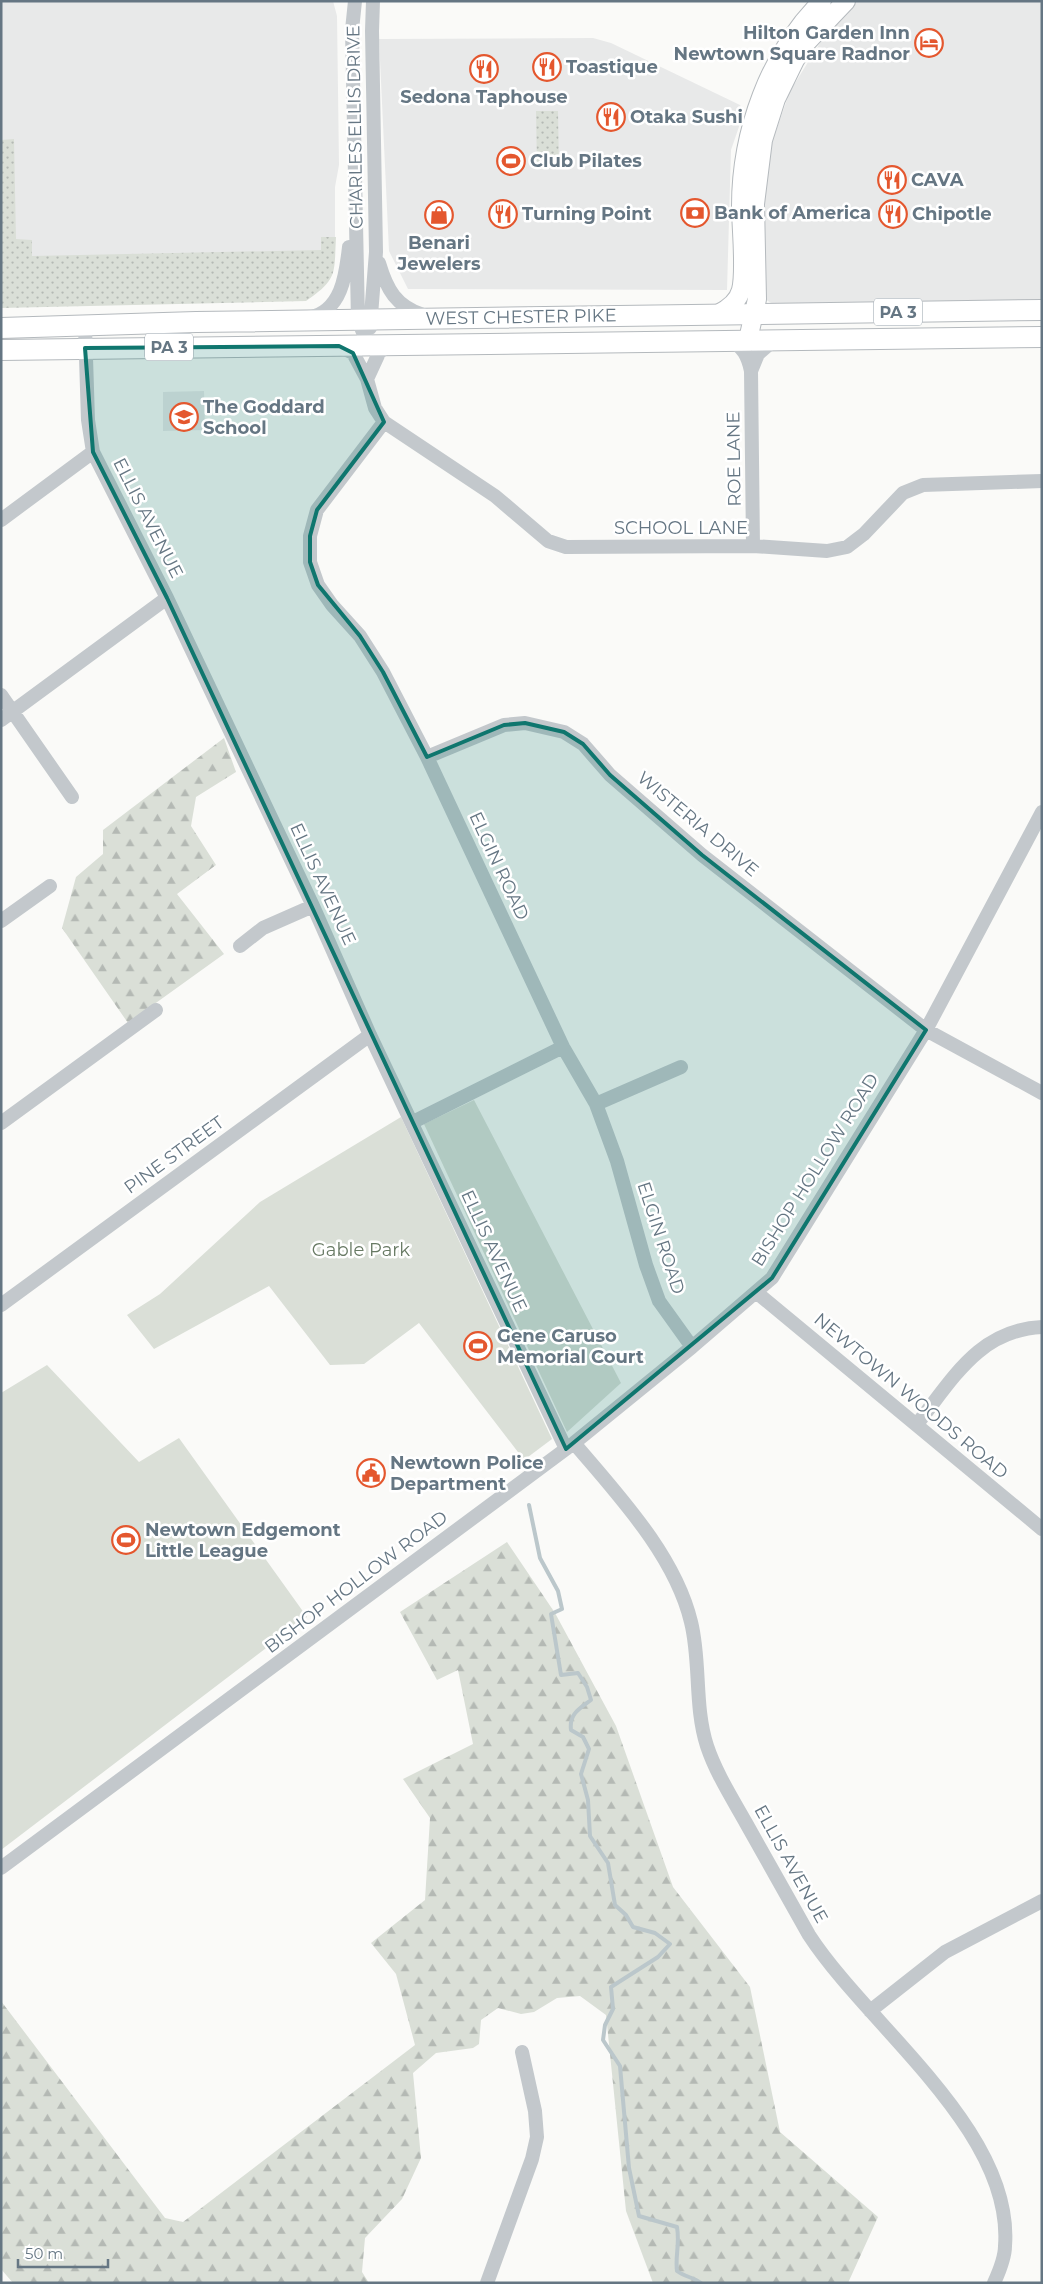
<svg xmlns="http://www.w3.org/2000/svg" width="1043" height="2284" viewBox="0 0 1043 2284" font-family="Montserrat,sans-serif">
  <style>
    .built { fill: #e8e9e9 }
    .grass { fill: url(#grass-dots) }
    .forest { fill: url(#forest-firs) }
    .park { fill: #dadfd7 }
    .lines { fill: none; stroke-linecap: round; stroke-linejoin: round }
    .stream { stroke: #bbc7cb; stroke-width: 4 }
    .major-casing { stroke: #b5babe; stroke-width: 20 }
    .highway-casing { stroke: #b4b9bd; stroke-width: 22 }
    .minor { stroke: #c3c8cc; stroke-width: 14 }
    .major { stroke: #fff; stroke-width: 18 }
    .highway { stroke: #fff; stroke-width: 20 }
    .marked { fill: #0f766e; fill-opacity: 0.2; stroke: #0f766e; stroke-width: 4; stroke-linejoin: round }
    .labels { text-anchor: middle; stroke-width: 5; stroke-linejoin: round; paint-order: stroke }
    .shield { fill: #fff; stroke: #939fa8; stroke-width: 1 }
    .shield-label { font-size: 16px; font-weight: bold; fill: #657683 }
    .poi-label { font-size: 18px; font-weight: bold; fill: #657683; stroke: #fff; text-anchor: start }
    .street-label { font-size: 18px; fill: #657683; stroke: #fff }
    .park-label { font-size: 18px; fill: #687a64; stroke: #fff }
  </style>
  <defs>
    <pattern id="grass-dots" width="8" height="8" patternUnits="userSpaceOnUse" patternTransform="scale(1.25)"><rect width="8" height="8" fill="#dadfd7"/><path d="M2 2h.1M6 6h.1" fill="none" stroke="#b4b9b4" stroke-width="1.8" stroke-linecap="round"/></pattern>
    <pattern id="forest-firs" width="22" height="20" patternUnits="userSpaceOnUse" patternTransform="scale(1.25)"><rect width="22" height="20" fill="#dadfd7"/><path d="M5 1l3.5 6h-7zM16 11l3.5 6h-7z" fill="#b4b9b4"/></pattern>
  </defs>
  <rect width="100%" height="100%" fill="#fafaf8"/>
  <path class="built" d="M 1,1 L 333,1 L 337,16 L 339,165 L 335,187 L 335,256 L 3,261 Z
    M 856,1 L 1042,1 L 1042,300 L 774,305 L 765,299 L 764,203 L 772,142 L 790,91 L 825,35 Z
    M 593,38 L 611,43 L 740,105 L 744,112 L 731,150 L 727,290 L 408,289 L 389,251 L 379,39 Z
    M 204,391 L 205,430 L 163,431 L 163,392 Z"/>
  <path class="grass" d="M 536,111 L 558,111 L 559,169 L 537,169 Z
    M 14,139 L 16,239 L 32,240 L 32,256 L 321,250 L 321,237 L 336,237 C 334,274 338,279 306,301 L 1,308 L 1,140 Z"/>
  <path class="forest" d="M 224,738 L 236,772 L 196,797 L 191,826 L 216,865 L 177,894 L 224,954 L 128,1023 L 62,928 L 76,877 L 103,854 L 103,830 Z
    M 507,1542 L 555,1613 L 616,1726 L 673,1887 L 750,1987 L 780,2132 L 878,2217 L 848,2283 L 653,2283 L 626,2211 L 606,2015 L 580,1996 L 557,1998 L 534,2012 L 521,2014 L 498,2008 L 481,2020 L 479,2044 L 473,2048 L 436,2053 L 413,2073 L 421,2158 L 402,2199 L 365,2238 L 362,2272 L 369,2283 L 13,2283 L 1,2269 L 1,2001 L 165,2218 L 183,2222 L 415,2045 L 396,1974 L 371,1943 L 425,1900 L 430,1818 L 403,1779 L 473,1744 L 458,1670 L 437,1680 L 400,1612 Z"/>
  <path class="park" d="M 474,1100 L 621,1383 L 567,1432 L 424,1124 Z
    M 401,1117 L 552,1439 L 524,1460 L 419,1323 L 364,1364 L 330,1365 L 269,1286 L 154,1349 L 127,1315 L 160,1294 L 260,1202 Z
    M 47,1365 L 139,1462 L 179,1438 L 307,1617 L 1,1850 L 1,1393 Z"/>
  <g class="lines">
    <path class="stream" d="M 529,1505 L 540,1558 L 558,1591 L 562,1609 L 551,1614 L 561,1675 L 578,1673 L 587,1687 L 591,1700 C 579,1709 569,1714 571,1730 L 583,1737 L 589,1749 L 581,1774 L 588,1800 L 590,1836 L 608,1863 L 615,1905 L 626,1915 L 633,1927 L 655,1933 L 670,1944 L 658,1957 L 611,1987 L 613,2009 L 605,2025 L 603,2040 L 620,2066 L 629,2168 L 639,2216 L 677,2227 C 680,2245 675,2255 677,2271 C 685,2277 693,2277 701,2283"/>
    <defs>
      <path id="major" d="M 718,314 C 728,309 738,302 741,290 C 746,271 741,228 741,206 C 741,132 769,54 822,1
        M 748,340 L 757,299 L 755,204 L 763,140 L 776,99 L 795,60 L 806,43 L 846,1"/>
      <path id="highway" d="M 1,328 L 196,322 L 1042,310
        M 1,350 L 1042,337"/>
    </defs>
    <use href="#major" class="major-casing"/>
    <use href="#highway" class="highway-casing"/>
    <path class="minor" d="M 355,1 L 352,30 L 358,320 L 368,345
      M 379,263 C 387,290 396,306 423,315
      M 308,318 C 342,312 346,274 349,247
      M 85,327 L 88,420 L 93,452 L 167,598 L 313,906 L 370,1035 L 566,1449
      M 370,328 L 376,252 L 372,31 L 373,1
      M 730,341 C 743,346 748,357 751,371 L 753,546
      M 340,347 L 353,353 L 367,379 L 375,408 L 384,422 L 495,496 L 548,541 L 566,547 L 753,546 L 827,551 L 847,547 L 864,534 L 903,493 L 923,485 L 1042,481
      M 751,371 L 758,354 L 774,340
      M 367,379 L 379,353 L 387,345
      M 384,422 L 317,510 L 310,536 L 310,562 L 318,585 L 332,605 L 360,636 L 383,672 L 427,757 L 563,1047 L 596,1104 L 617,1161 L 646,1265 L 659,1301 L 692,1347
      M 1,520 L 93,452
      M 1,695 L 72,797
      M 1,720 L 167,598
      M 427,757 L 504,725 L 525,723 L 564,732 L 583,744 L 610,775 L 702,855 L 926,1030 L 1042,1093
      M 1,921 L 50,886
      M 240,946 L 263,928 L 313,906
      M 596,1104 L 681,1067
      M 413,1122 L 563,1047
      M 1,1123 L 156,1010
      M 756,1292 L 1042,1529
      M 1,1305 L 370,1035
      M 917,1424 C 953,1379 979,1330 1042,1327
      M 574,1443 C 618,1495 675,1555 691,1622 C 701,1662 694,1706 707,1746 C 716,1773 732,1798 746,1823 C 767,1860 788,1898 809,1935 C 868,2026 1014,2131 1005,2246 C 1005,2258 999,2272 994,2283
      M 1,1868 L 574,1443 L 692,1347 L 772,1278 L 926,1030 L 1042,812
      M 870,2011 L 945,1952 L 1042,1901
      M 487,2283 L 532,2159 L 537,2137 L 535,2111 L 522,2052"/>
    <use href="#major" class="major"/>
    <use href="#highway" class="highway"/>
  </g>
  <path class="marked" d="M 339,346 L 353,353 L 384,422 L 317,510 L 310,536 L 310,562 L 318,585 L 360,636 L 383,672 L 427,757 L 504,725 L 525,723 L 564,732 L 583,744 L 610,775 L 702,855 L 926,1030 L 772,1278 L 566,1449 L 167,598 L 93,452 L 85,348 Z"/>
  <defs>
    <symbol id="hotel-ring" viewBox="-11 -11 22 22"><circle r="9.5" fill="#fff" stroke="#e4572e" stroke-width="1.5"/><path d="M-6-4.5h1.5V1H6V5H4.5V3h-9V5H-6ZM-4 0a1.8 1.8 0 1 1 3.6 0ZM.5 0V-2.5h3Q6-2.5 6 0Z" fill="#e4572e"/></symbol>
    <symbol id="restaurant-ring" viewBox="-11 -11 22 22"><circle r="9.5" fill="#fff" stroke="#e4572e" stroke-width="1.5"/><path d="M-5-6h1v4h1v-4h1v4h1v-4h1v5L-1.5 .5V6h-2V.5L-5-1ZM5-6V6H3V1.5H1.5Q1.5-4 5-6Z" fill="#e4572e"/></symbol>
    <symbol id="stadium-ring" viewBox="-11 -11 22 22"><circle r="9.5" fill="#fff" stroke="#e4572e" stroke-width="1.5"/><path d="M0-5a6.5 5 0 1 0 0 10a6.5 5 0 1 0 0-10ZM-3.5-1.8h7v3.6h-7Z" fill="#e4572e"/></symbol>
    <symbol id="bank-ring" viewBox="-11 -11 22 22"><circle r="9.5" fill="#fff" stroke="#e4572e" stroke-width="1.5"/><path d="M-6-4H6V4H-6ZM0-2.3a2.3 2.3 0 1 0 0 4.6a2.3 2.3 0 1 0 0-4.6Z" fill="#e4572e"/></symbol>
    <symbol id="shop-ring" viewBox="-11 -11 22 22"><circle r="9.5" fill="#fff" stroke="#e4572e" stroke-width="1.5"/><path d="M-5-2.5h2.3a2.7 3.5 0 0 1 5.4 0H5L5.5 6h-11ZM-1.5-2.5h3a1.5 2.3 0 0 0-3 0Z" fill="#e4572e"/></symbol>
    <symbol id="school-ring" viewBox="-11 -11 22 22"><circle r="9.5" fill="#fff" stroke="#e4572e" stroke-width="1.5"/><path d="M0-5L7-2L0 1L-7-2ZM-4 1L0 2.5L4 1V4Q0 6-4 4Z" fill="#e4572e"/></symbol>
    <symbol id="civic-ring" viewBox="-11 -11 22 22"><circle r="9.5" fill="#fff" stroke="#e4572e" stroke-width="1.5"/><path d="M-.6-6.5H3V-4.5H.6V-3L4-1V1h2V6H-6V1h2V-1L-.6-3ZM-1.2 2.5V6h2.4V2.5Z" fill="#e4572e"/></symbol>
  </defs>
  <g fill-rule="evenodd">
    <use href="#hotel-ring" x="913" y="27" width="32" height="32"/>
    <use href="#restaurant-ring" x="531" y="51" width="32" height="32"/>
    <use href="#restaurant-ring" x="468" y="53" width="32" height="32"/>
    <use href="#restaurant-ring" x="595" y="101" width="32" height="32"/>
    <use href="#stadium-ring" x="495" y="145" width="32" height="32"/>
    <use href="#restaurant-ring" x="876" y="164" width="32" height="32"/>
    <use href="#bank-ring" x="679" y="197" width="32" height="32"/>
    <use href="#restaurant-ring" x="487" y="198" width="32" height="32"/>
    <use href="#restaurant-ring" x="877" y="198" width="32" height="32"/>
    <use href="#shop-ring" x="423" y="199" width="32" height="32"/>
    <use href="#school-ring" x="168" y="401" width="32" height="32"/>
    <use href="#stadium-ring" x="462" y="1330" width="32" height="32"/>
    <use href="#civic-ring" x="355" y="1457" width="32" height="32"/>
    <use href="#stadium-ring" x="110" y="1524" width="32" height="32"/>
  </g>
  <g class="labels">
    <g class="shield">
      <rect x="874" y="298.5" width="48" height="27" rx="4"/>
      <rect x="145" y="333.5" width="48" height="27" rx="4"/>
    </g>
    <g class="shield-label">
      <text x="898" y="318">PA 3</text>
      <text x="169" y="353">PA 3</text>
    </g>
    <g class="poi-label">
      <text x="910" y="39" text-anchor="end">Hilton Garden Inn<tspan x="910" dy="21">Newtown Square Radnor</tspan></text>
      <text x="566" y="73">Toastique</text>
      <text x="484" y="103" text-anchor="middle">Sedona Taphouse</text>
      <text x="630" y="123">Otaka Sushi</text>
      <text x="530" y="167">Club Pilates</text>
      <text x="911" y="186">CAVA</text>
      <text x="714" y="219">Bank of America</text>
      <text x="522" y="220">Turning Point</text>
      <text x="912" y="220">Chipotle</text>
      <text x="439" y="249" text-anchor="middle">Benari<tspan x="439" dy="21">Jewelers</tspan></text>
      <text x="203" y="413">The Goddard<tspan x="203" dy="21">School</tspan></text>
      <text x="497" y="1342">Gene Caruso<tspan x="497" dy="21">Memorial Court</tspan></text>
      <text x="390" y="1469">Newtown Police<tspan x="390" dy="21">Department</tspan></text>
      <text x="145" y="1536">Newtown Edgemont<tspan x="145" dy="21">Little League</tspan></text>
    </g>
    <g class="street-label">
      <text transform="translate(355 127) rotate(-91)" y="6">CHARLES ELLIS DRIVE</text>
      <text transform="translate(521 317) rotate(-1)" y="6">WEST CHESTER PIKE</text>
      <text transform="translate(734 459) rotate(-91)" y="6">ROE LANE</text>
      <text transform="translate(148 518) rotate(63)" y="6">ELLIS AVENUE</text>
      <text x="681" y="534">SCHOOL LANE</text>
      <text transform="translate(698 824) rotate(40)" y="6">WISTERIA DRIVE</text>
      <text transform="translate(499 866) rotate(65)" y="6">ELGIN ROAD</text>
      <text transform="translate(323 884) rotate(65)" y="6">ELLIS AVENUE</text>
      <text transform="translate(174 1155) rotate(-36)" y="6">PINE STREET</text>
      <text transform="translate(815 1170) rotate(-58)" y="6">BISHOP HOLLOW ROAD</text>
      <text transform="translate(661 1238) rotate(72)" y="6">ELGIN ROAD</text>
      <text transform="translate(494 1251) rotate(65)" y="6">ELLIS AVENUE</text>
      <text transform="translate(911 1396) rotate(40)" y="6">NEWTOWN WOODS ROAD</text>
      <text transform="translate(356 1582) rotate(-37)" y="6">BISHOP HOLLOW ROAD</text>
      <text transform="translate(791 1864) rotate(61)" y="6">ELLIS AVENUE</text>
    </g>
    <g class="park-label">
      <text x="361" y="1256">Gable Park</text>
    </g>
  </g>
  <rect width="1043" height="2284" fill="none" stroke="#657683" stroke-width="5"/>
  <path d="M18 2259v8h90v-8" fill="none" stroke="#657683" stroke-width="2.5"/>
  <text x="25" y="2259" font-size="15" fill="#657683" stroke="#ffffff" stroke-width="4" paint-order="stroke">50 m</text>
</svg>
